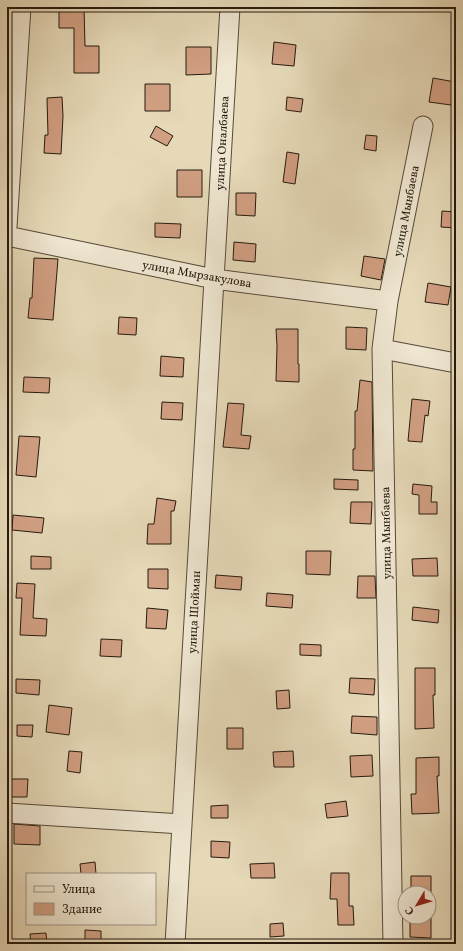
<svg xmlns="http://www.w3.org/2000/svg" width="463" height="951" viewBox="0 0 463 951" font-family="Vollkorn,serif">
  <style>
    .building { fill: #d19f82; stroke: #271a0e }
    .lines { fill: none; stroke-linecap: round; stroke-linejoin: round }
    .minor-casing { stroke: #574a38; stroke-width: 21 }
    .minor { stroke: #efe6d1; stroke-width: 19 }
    .labels { text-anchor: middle; stroke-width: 4; stroke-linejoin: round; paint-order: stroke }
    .street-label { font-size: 12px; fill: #271a0e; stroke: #efe6d1 }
  </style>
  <rect width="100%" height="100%" fill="#e6d9b8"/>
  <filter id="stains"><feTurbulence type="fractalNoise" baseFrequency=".005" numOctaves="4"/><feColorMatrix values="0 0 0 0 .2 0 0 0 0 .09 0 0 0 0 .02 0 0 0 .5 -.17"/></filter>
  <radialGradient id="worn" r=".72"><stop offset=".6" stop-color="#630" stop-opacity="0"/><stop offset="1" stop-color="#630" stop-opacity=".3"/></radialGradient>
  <path class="building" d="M 59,7 L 84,7 L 85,46 L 99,46 L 99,73 L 74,73 L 74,28 L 59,28 Z
    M 274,42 L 296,45 L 294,66 L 272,64 Z
    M 186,47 L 211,47 L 211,74 L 186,75 Z
    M 433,78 L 455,82 L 451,105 L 429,102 Z
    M 145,84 L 170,84 L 170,111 L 145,111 Z
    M 62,97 L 63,116 L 61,154 L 44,153 L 45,135 L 48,135 L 47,98 Z
    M 287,97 L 303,99 L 301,112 L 286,110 Z
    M 156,126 L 173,136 L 167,146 L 150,137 Z
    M 366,135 L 377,136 L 376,151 L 364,149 Z
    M 287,152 L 299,154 L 295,184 L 283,182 Z
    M 177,170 L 202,170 L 202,197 L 177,197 Z
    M 236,193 L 256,193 L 255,216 L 236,215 Z
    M 442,211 L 456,212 L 456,228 L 441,227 Z
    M 155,223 L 181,224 L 180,238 L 155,237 Z
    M 234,242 L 256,244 L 255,262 L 233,260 Z
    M 364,256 L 385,259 L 381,280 L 361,276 Z
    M 34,258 L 58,259 L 53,320 L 28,318 L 30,298 L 32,298 Z
    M 428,283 L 451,287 L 448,305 L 425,302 Z
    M 119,317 L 137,318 L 136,335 L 118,334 Z
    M 346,327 L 367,328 L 366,350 L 346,349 Z
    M 276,329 L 298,329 L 298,364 L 299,364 L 299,382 L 276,381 L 277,346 Z
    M 161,356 L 184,358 L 183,377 L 160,376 Z
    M 24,377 L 50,378 L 49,393 L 23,392 Z
    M 360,380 L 372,382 L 373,471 L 353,470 L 353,449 L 355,449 L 355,411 L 357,411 Z
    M 412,399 L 430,401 L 428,416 L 425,415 L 422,442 L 408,441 Z
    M 162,402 L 183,403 L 182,420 L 161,419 Z
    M 228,403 L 244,404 L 241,435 L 251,436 L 249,449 L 223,447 Z
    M 19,436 L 40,437 L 36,477 L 16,475 Z
    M 334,479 L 358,480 L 358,490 L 334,489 Z
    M 413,484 L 432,486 L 431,502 L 437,502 L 437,514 L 419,514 L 419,495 L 412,494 Z
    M 157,498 L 176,501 L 174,511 L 171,511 L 171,544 L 147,544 L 148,524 L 154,524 Z
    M 351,502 L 372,502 L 371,524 L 350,523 Z
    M 13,515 L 44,518 L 42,533 L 12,530 Z
    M 306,551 L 331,551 L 330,575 L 306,574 Z
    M 31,556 L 51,557 L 51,569 L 31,569 Z
    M 437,558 L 438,576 L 413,576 L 412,559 Z
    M 148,569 L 168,569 L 168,589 L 148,588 Z
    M 216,575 L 242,577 L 241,590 L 215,588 Z
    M 358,576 L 375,576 L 376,598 L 357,598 Z
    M 17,583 L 35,584 L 33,618 L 47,619 L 46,636 L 20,635 L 22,598 L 16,598 Z
    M 267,593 L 293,595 L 292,608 L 266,606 Z
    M 413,607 L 439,610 L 438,623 L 412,620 Z
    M 147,608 L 168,610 L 166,629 L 146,628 Z
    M 101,639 L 122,640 L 121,657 L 100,656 Z
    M 300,644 L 321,645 L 321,656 L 300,655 Z
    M 415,668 L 435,668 L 435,695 L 433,695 L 434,728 L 415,729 Z
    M 350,678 L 375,679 L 374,695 L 349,693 Z
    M 16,679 L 40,680 L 39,695 L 16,693 Z
    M 289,690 L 290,708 L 277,709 L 276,691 Z
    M 49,705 L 72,708 L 69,735 L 46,732 Z
    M 352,716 L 377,717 L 377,735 L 351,733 Z
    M 17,725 L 33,725 L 32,737 L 17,736 Z
    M 227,728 L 243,728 L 243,749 L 227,749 Z
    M 69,751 L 82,752 L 80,773 L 67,771 Z
    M 293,751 L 294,767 L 274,767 L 273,752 Z
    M 372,755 L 373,776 L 351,777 L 350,756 Z
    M 439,757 L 439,776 L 437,776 L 439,813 L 412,814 L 411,794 L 416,794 L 416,758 Z
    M 10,779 L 28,779 L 27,797 L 9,797 Z
    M 346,801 L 348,816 L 327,818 L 325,804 Z
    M 228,805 L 228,818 L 211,818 L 211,806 Z
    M 14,824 L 40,826 L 40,845 L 14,844 Z
    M 211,841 L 230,842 L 229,858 L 211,857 Z
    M 95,862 L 96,874 L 81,874 L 80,864 Z
    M 274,863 L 275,878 L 251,878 L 250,864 Z
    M 331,873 L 349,873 L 349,906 L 353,906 L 354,925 L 338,925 L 337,899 L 330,899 Z
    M 411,876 L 431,876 L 431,893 L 411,893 Z
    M 410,917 L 431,917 L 431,938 L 410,937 Z
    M 283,923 L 284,936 L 270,937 L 270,924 Z
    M 85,930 L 101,931 L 101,944 L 85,944 Z
    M 46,933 L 47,944 L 31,944 L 30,934 Z"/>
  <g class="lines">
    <defs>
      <path id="minor" d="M 7,227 L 21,7
        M 7,236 L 214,279 L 388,301
        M 382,349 L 456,363
        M 7,813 L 182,824
        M 175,944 L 230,7
        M 393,944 L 382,349 L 388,301 L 423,126"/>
    </defs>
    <use href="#minor" class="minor-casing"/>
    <use href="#minor" class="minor"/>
  </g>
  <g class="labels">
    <g class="street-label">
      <text transform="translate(222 143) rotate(-87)" y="4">улица Оналбаева</text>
      <text transform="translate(406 211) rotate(-79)" y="4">улица Мынбаева</text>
      <text transform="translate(197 274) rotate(10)" y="4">улица Мырзакулова</text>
      <text transform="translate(386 533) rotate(-91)" y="4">улица Мынбаева</text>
      <text transform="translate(194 612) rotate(-87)" y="4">улица Шойман</text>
    </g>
  </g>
  <rect width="463" height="951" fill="none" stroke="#e6d9b8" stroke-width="24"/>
  <rect x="8" y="8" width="447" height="935" fill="none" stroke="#271a0e" stroke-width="2"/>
  <rect x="12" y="12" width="439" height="927" fill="none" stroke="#271a0e"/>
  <rect x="26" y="873" width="130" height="52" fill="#efe6d1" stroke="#9f9483"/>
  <rect x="34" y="886" width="20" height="6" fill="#efe6d1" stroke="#9f9483"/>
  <text x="62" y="893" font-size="12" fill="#271a0e">Улица</text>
  <rect x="34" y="903" width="20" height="12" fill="#d19f82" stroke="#9f9483"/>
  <text x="62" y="913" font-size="12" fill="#271a0e">Здание</text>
  <g transform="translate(417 905) rotate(232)"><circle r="19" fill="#efe6d1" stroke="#9f9483"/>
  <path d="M0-3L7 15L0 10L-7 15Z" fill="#8f2418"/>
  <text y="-6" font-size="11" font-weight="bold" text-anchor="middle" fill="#271a0e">С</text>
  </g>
  <rect width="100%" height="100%" filter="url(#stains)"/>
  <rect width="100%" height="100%" fill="url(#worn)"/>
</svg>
